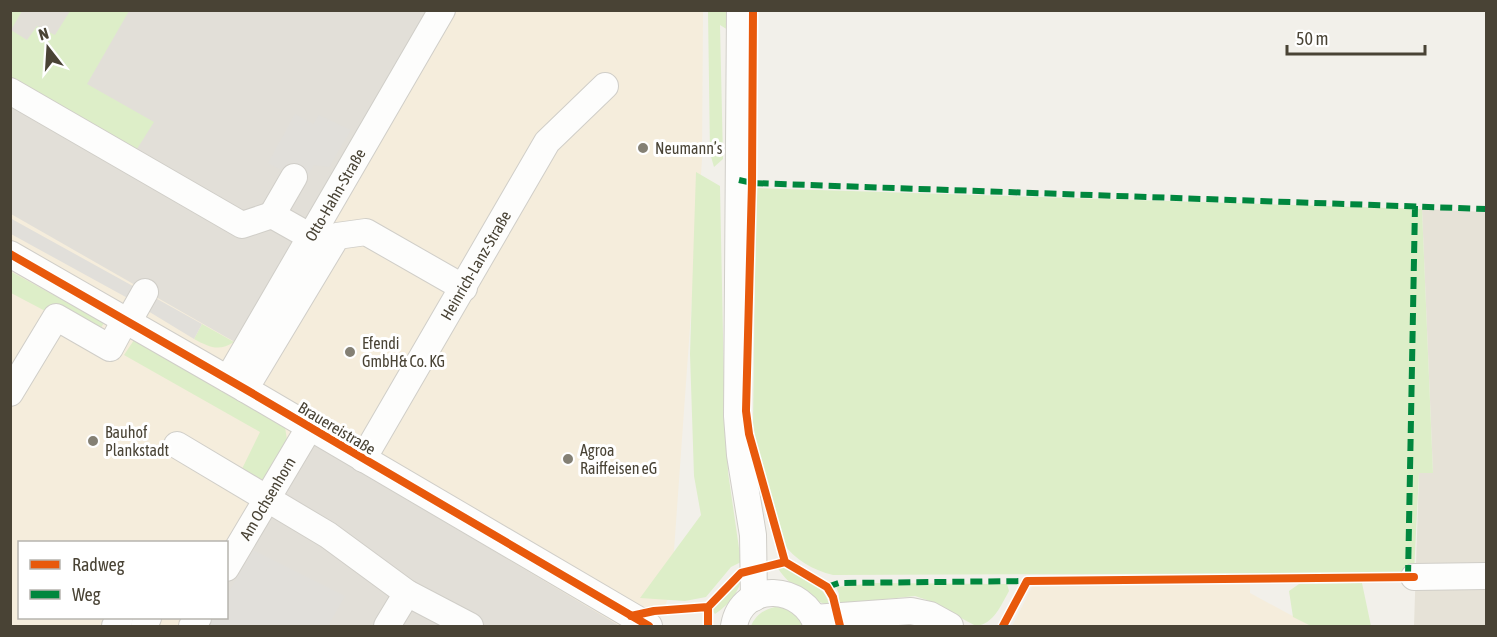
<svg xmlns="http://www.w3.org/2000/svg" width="1497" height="637" viewBox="0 0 1497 637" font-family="'Asap Condensed',sans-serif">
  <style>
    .residential { fill: #e6e2d7 }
    .commercial { fill: #f5eddc; fill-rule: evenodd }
    .industrial { fill: #e2dfd8 }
    .green { fill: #ddeec8 }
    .parking { fill: #e1dfda }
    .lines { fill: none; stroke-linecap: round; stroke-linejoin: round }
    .minor-casing { stroke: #d0cec8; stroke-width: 28 }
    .minor { stroke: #fdfdfc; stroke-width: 26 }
    .quiet { stroke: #00873e; stroke-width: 6; stroke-dasharray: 12 6; stroke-linecap: butt }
    .cycleway-casing { stroke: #fff; stroke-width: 11 }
    .cycleway { stroke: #e8590c; stroke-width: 8 }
    .poi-dot { fill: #848074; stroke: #fff; stroke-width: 2 }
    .labels { text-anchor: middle; stroke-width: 6; stroke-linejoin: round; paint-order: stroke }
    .poi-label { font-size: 16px; fill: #494335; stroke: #fff; text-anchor: start }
    .street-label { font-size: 16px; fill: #494335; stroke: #fff }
  </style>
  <rect width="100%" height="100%" fill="#f2f0ea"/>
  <path class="residential" d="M 1422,209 L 1486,212 L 1486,626 L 1414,626 L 1419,473 L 1433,472 Z"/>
  <path class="commercial" d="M 10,11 L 703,11 L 702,160 L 671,592 L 656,626 L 11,626 ZM 20,542 L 226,542 L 226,618 L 20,618 Z
    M 1250,584 L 1250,593 L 1311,626 L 1012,626 L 1033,585 Z"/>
  <path class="industrial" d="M 11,11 L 456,11 L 254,353 L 11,214 Z
    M 312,444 L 356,469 L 620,626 L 198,626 L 203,618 L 226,618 L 227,580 Z"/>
  <path class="green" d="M 11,11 L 22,11 L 11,30 L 27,40 L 37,26 L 55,35 L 70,11 L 129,11 L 87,84 L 154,122 L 135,152 L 11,78 Z
    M 708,11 L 728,11 L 728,30 L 720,25 L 723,159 L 714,167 L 710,153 Z
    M 696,172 L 720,186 L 724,386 L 728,472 L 741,562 L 731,567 L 706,597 L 685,601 L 640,598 L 701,515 L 694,476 L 690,354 Z
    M 756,188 L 1422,209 L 1433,473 L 1419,473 L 1414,573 L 833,575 C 813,570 795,560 783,543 L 758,454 L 753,425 Z
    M 10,271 L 104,323 L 96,335 L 49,313 L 11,293 Z
    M 202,324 L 234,342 C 219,352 209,347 194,339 Z
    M 134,340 L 285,427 L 287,440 L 264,479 L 249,480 L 239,475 L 260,432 L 124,355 Z
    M 777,567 C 787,566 816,583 823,592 C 826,595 828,601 829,605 C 810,600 788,585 777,567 Z
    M 743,575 C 738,593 731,603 715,614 L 712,610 C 719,598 732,583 743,575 Z
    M 875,583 L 1007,584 L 1009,591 C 1001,605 994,624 976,626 L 927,600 L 915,596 L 839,604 L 839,594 L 836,587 Z
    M 1362,583 L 1371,626 L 1311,626 L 1293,617 L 1289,591 L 1299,584 Z
    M 775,607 C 787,607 799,614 802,626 L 751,626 C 756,615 763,610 775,607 Z"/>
  <path class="parking" d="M 295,114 L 313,124 L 319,115 L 351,130 L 329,167 L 314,165 L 304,182 L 268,163 Z
    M 10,218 L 140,290 L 133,301 L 11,234 Z
    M 150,295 L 202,324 L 194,339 L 143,308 Z
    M 253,550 L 345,596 L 328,626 L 208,626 L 213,618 L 226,618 L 227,595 Z"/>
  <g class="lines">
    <defs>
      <g id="minor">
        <path d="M 740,10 L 737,416 L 740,455 L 753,535 L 754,598"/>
        <path d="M 10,91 L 242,225 L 272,215 L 311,237"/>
        <path d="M 272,215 L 294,177"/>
        <path d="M 10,254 L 245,389 L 649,626"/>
        <path d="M 128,322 L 145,292"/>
        <path id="s1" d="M 228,379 L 442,10"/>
        <path d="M 245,389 L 337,236 L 366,232 L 464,288"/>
        <path d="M 10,393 L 56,317 L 110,348 L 125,320"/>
        <path d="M 177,445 L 328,535 L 407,593 L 470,626"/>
        <path id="s2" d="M 363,459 L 547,142 L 605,86"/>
        <path id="s3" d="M 226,568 L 309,428"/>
        <path d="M 1414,577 L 1486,576"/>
        <path d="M 814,618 L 911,611 L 930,615 L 950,626"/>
        <path d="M 115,626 L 120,618"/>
        <path d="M 144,626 L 148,618"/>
        <path d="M 192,626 L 198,618"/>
        <path d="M 387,626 L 407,593"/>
        <path d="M 734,626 C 742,580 804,584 817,626"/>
      </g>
    </defs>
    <use href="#minor" class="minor-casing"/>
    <use href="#minor" class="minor"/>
    <path class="quiet" d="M 739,180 L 752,183 L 1486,209
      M 1408,577 L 1415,206
      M 827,587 L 839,583 L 1030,581"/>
    <defs>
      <path id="cycleway" d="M 753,10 L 752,183 L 746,411 L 749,434 L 785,562 L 827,587 L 833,597 L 840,626
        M 10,254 L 245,389 L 649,626
        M 631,616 L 654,611 L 708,607
        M 708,626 L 708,607 L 741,573 L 785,562
        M 1003,626 L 1027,581 L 1414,577"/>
    </defs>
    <use href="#cycleway" class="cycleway-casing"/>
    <use href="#cycleway" class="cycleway"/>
  </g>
  <g class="poi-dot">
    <circle cx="643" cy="148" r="6"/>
    <circle cx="350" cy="352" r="6"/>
    <circle cx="93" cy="441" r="6"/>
    <circle cx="568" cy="459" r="6"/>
  </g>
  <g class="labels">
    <g class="poi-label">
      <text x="655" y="154">Neumann’s</text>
      <text x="362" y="349">Efendi<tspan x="362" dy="18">GmbH&amp; Co. KG</tspan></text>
      <text x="105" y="438">Bauhof<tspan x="105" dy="18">Plankstadt</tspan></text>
      <text x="580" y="456">Agroa<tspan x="580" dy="18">Raiffeisen eG</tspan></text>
    </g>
    <g class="street-label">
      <text dy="6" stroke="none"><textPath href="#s1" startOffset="213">Otto-Hahn-Straße</textPath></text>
      <text dy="6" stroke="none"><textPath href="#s2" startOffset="224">Heinrich-Lanz-Straße</textPath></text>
      <text transform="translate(337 428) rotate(31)" y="6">Brauereistraße</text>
      <text dy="6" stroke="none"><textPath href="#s3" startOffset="81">Am Ochsenhorn</textPath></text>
    </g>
  </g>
  <rect width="1497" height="637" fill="none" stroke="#494335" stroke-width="24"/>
  <rect x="18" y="541" width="210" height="78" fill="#ffffff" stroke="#b6b4ae" stroke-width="1.5"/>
  <rect x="30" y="560" width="30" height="9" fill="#e8590c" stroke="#b6b4ae" stroke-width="1.5"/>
  <text x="72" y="571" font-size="18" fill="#494335">Radweg</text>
  <rect x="30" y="590" width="30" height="9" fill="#00873e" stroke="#b6b4ae" stroke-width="1.5"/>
  <text x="72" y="601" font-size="18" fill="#494335">Weg</text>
  <g transform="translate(48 48) rotate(343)" stroke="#ffffff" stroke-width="4.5" paint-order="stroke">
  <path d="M0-4.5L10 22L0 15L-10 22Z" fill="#494335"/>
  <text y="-9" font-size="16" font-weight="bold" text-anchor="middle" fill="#494335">N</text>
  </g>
  <path d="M1287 45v9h138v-9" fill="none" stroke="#494335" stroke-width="3"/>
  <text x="1296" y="45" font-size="18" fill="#494335" stroke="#ffffff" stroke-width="4.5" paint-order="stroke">50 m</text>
</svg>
